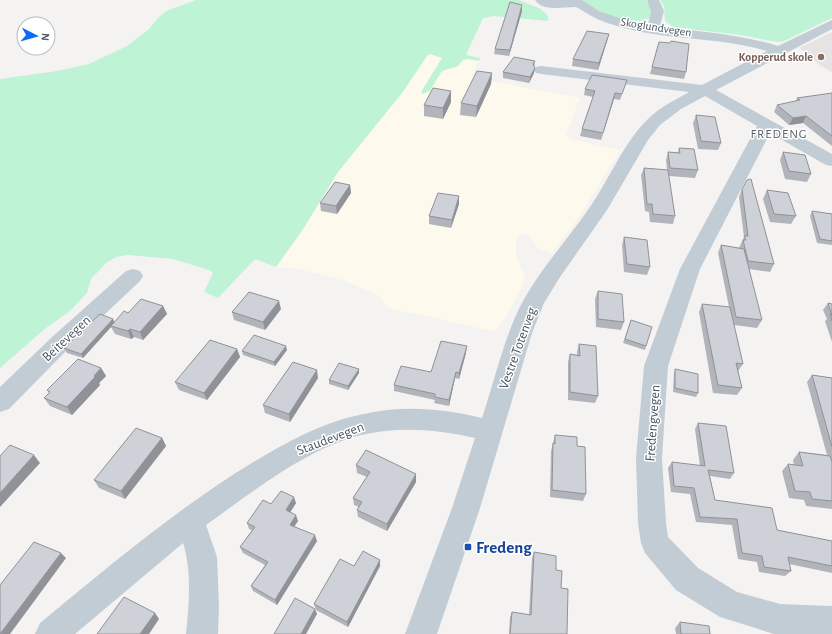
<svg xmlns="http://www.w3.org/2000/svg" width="832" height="634" viewBox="0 0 832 634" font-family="'Alegreya Sans',sans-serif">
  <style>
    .commercial { fill: #fef9ed }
    .education { fill: #e6e3e4 }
    .green { fill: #bff3d5 }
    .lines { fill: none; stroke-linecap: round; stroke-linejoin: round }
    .minor { fill: #c2ccd4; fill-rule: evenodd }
    .wall { fill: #b1b4ba }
    .shaded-wall { fill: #909297 }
    .building { fill: #ced1d8; stroke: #909297 }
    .education-dot { fill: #8d6e63; stroke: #fff; stroke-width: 1.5 }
    .transit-dot { fill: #1a4fb4; stroke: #fff; stroke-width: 1.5 }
    .labels { text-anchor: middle; stroke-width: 3; stroke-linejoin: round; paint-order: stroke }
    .far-street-label { font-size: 12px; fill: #485562; stroke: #fff }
    .far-education-label { font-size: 12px; font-weight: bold; fill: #785e54; stroke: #fff; text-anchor: end }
    .far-neighbourhood-label { font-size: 13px; letter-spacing: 1px; fill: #5e6268; stroke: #fff }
    .street-label { font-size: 14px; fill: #485562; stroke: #fff }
    .near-transit-label { font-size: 17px; font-weight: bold; fill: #164399; stroke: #fff; text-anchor: start }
  </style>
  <rect width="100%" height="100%" fill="#f5f2f2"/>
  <path class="commercial" d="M 430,54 L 442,58 L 422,92 L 438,78 L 445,70 L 458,66 L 463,60 L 469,59 L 479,61 L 471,77 L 580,98 L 566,135 L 570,139 L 620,150 L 581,214 L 552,253 L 538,248 L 528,234 L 518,235 L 516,244 L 516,254 L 525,277 L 523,284 L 508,314 L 495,332 L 419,314 L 394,310 L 387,306 L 379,296 L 346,281 L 298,269 L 276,267 L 304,229 L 338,172 L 402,93 L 427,56 Z"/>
  <path class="education" d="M 832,32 L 832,72 L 821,66 L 799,48 Z"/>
  <path class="green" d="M 196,0 L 519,0 L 541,9 L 548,16 L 548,21 L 494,16 L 483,18 L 466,55 L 480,58 L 479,61 L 469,59 L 463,60 L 458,66 L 445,70 L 441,72 L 430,91 L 422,94 L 421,92 L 442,58 L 430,54 L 427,56 L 402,93 L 338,172 L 303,229 L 276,267 L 255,259 L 218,298 L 204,292 L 213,273 L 209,270 L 173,259 L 128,255 L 116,257 L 106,263 L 91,279 L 87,293 L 70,311 L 46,328 L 0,368 L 0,79 L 57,71 L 89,64 L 127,46 L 149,29 L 159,17 L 166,11 Z
    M 581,0 L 646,0 L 651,6 L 651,17 C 630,29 599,12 581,0 Z
    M 660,0 L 832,0 L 832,18 L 784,41 L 777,42 L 740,35 L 673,27 L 665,21 L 664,6 Z"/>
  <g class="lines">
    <path class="minor" d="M 535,0 L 582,0 L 599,11 L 622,19 L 648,25 L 651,11 L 647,0 L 659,0 L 664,11 L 660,26 C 700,32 739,34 778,46 L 832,20 L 832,29 L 716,90 L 832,154 L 832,166 L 826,165 L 770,133 L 700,269 L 668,366 L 662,458 L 666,523 L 668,537 L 698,568 L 737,592 L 780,604 L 832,606 L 832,634 L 774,634 L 720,617 L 676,590 L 645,553 L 641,543 L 638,523 L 636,458 L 644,366 L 680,269 L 757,126 L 705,96 L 681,109 L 660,125 L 648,140 L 607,210 L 560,277 L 544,303 L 532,333 L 480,508 L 437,634 L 405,634 L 452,508 L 475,438 C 436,429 397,426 357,436 C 303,451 251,493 206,525 L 217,557 L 219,607 L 218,634 L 186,634 C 189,604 192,571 183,543 L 75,634 L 35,634 L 40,623 C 103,571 165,519 234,474 C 273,450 313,425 359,415 C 400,405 441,408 482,418 C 494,382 505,334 523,301 C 542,267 568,239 590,207 C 609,180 624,142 648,119 C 660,107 675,100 689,92 L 541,74 L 536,73 L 534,70 L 536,67 L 541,66 L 702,85 L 767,51 C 717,36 663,41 614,25 C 603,22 592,17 583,11 C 581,10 578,7 575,7 C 563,7 543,12 535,0 Z
      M 133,269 L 140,271 L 143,276 L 140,281 L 67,350 L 9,409 L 0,412 L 0,387 L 51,338 L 126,271 Z"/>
  </g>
  <path class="wall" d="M 522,11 L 509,56 L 494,54 L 495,49 Z
    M 609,34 L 607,41 L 598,70 L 572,66 L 573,59 Z
    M 659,42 L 686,72 L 684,79 L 650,74 Z
    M 535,61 L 534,73 L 529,83 L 503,78 L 503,72 Z
    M 492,73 L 491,84 L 476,117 L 460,115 L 461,103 Z
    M 627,80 L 625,86 L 620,100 L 614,99 L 601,140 L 580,136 L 582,129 L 593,97 L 584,95 L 585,89 Z
    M 832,93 L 832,146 L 803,123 L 789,125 L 774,112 L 777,105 L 796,101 L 797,98 Z
    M 451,102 L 443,119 L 424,116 L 424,105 Z
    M 696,115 L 721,143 L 718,150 L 698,149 L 693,123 Z
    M 679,148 L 698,170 L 695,178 L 669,176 L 675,216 L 673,224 L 650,222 L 649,212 L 645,211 L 641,175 L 644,168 L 667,170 L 666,160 L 668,152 L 678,153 Z
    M 783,152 L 811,174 L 807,182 L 785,179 L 780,160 Z
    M 350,185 L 351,193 L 337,214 L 321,211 L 320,203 Z
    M 742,189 L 774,264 L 770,272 L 749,269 L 762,320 L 757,328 L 734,325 L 743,364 L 738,371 L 742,388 L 737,395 L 713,393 L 699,312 L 702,304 L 729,307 L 718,253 L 721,245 L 739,248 L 744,237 L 739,197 Z
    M 767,190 L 796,216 L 791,224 L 770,222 L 763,199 Z
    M 459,196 L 459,204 L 451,228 L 429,224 L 429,216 Z
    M 812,211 L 832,214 L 832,245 L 817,243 L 810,216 Z
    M 624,237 L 650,267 L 647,275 L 624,272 L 622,245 Z
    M 598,291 L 624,322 L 621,330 L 596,327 L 595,299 Z
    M 828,303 L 832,304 L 832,342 L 825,321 L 827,319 L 823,310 Z
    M 163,306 L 167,314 L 143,340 L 134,337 L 131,339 L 115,334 L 111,327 L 83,358 L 67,353 L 64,348 L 115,322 L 128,313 Z
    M 281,309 L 265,330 L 234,320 L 232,312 Z
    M 631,320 L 646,346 L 645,350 L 623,343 Z
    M 579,344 L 598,396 L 595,403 L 568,400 L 568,362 L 570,354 L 577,355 L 577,352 Z
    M 237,349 L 240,357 L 207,400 L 179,390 L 175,382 Z
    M 287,350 L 275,366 L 243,355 L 242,351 Z
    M 466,353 L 459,379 L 455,378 L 449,406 L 434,403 L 435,400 L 394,391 L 394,385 L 431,372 Z
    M 101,368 L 106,376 L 99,383 L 100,385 L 72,415 L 50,406 L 44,398 L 49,393 L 47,390 Z
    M 675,369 L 698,393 L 696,397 L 673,392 L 674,373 Z
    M 359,373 L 348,390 L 329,384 L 329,380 Z
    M 812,375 L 832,378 L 832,509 L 806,506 L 804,500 L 789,498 L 782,471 L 788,464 L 794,465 L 793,460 L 799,452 L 827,455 L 807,382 Z
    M 318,378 L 290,422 L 265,413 L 263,405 Z
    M 698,423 L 734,473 L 730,479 L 710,476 L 715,500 L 777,530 L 832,541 L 832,573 L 789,564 L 791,571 L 785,576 L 759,572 L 757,562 L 738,559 L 732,525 L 696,522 L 690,494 L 671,492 L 668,468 L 672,462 L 700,466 L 695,429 Z
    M 555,435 L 577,446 L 586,494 L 583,501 L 550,497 L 551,451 Z
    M 162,438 L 166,446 L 125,499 L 99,488 L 94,480 Z
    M 356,465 L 416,482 L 387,531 L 358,517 L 357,510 L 359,507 L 354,505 L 353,498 L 367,477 L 357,473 Z
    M 296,503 L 290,512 L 298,521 L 294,526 L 317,541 L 277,605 L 253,591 L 251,586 L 265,565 L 243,553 L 240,547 L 252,530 L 249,529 L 247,523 L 271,504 Z
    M 534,552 L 556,570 L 561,588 L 567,634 L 509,634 L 510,617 L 512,612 L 529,615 L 532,558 Z
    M 380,560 L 380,566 L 348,627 L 316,610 L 314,604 L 354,566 Z
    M 680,622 L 710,634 L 676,634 L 675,628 Z"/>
  <path class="shaded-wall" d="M 522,5 L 522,11 L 509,56 L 510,50 Z
    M 609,34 L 607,41 L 598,70 L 599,63 Z
    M 535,68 L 534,73 L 529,83 L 530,77 Z
    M 492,73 L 491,84 L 476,117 L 477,106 Z
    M 451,91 L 451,102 L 443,119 L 443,108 Z
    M 615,93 L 614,99 L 601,140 L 603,133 Z
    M 806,116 L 803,123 L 789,125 L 793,118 Z
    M 350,185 L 351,193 L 337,214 L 336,206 Z
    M 459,196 L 459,204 L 451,228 L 452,220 Z
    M 279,301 L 281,309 L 265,330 L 263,322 Z
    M 163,306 L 167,314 L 143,340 L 140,332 Z
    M 113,319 L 115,323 L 111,326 L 111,327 L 83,358 L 81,354 Z
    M 130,329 L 134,337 L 131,339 L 128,331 Z
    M 286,346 L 287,350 L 275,366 L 274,362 Z
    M 467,346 L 466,353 L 459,379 L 459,373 Z
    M 237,349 L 240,357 L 207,400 L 204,393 Z
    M 101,368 L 106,376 L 99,383 L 100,385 L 72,415 L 67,407 Z
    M 359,369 L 359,373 L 348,390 L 348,386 Z
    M 317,370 L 318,378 L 290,422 L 289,414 Z
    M 456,372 L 455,378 L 449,406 L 449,400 Z
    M 162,438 L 166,446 L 125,499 L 121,491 Z
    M 34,455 L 40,463 L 0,507 L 0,493 Z
    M 416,474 L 416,482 L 387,531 L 387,524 Z
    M 294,497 L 296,503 L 288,516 L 286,510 Z
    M 296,515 L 298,521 L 292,530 L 290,525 Z
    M 315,535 L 317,541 L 277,605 L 275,600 Z
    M 61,553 L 66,558 L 10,634 L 0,634 Z
    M 380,560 L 380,566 L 348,627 L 347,622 Z
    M 315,609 L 317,614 L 306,634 L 301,634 Z
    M 155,613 L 159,619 L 149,634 L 140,634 Z"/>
  <path class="building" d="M 510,2 L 522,5 L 510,50 L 495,49 Z
    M 587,31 L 609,34 L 599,63 L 573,59 Z
    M 671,41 L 689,44 L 686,72 L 652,67 L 659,42 L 670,43 Z
    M 514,57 L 535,61 L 533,64 L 535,68 L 530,77 L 503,72 Z
    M 477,71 L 492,73 L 477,106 L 461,103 Z
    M 592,75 L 627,80 L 622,94 L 615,93 L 603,133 L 582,129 L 595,91 L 585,89 Z
    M 433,88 L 451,91 L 443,108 L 424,105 Z
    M 832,93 L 832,136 L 806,116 L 793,118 L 777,105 L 800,100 L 797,98 Z
    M 696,115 L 715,117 L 721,143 L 701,141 Z
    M 679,148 L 694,149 L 698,170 L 670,168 L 668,152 L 680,153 Z
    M 783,152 L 805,155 L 811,174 L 789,171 Z
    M 644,168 L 668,170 L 675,216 L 653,214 L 652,204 L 647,204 Z
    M 751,179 L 774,264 L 748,261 L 743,240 L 746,240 L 744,236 L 748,236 L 742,189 L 747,180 Z
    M 335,182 L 350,185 L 336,206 L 320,203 Z
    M 767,190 L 788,193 L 796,216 L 774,214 Z
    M 438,193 L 459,196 L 452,220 L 429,216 Z
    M 812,211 L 832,214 L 832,241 L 820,239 Z
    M 624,237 L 647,240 L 650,267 L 627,264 Z
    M 721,245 L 744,249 L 762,320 L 736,317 Z
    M 598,291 L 622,294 L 624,322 L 598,319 Z
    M 249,292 L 279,301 L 263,322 L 232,312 Z
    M 141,299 L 163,306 L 140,332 L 130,329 L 128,331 L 111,326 L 124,311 L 128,313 Z
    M 828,303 L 832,304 L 832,321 L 830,314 L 832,315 Z
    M 702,304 L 730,307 L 743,364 L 736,363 L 742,388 L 718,385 Z
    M 100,314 L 113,319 L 81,354 L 64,348 Z
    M 631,320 L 652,327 L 646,346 L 625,339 Z
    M 254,335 L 286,346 L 274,362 L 242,351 Z
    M 210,340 L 237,349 L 204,393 L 175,382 Z
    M 441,341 L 467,346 L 459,373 L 456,372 L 449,400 L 435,397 L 435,394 L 394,385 L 401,366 L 431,372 Z
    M 579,344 L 596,346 L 598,396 L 570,392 L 570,354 L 580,356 Z
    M 78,359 L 101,368 L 94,376 L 95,377 L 67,407 L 44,398 L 50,392 L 47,390 Z
    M 293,362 L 317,370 L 289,414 L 263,405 Z
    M 339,363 L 359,369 L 348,386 L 329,380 Z
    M 675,369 L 698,374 L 698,393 L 675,388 Z
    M 812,375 L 832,378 L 832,447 Z
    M 698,423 L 726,426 L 734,473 L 708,470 L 715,500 L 772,508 L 777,530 L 832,541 L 832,566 L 788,557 L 791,571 L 764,567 L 762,556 L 742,553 L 737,519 L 700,517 L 694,488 L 674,486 L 672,462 L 705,466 Z
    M 136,428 L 162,438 L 121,491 L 94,480 Z
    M 555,435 L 577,437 L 577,446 L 585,447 L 586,494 L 552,490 L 553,443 L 555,444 Z
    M 10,445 L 34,455 L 0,493 L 0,456 Z
    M 366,450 L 416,474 L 387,524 L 357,510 L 362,502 L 353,498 L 370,472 L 356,465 Z
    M 799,452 L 830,456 L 832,462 L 832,501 L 812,499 L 810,492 L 795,491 L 788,464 L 803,466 Z
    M 281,491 L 294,497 L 286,510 L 296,515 L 290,525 L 315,535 L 275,600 L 251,586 L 268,562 L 240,547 L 255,527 L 247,523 L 263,500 L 271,504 Z
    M 34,542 L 61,553 L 0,634 L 0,585 Z
    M 363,551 L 380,560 L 347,622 L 314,604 L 340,559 L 354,566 Z
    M 534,552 L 556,556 L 556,570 L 562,571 L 561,588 L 568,589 L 567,634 L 510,634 L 512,612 L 531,615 Z
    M 124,597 L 155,613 L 140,634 L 97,634 Z
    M 295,598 L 315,609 L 301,634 L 274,634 Z
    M 680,622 L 709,626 L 710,634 L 681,634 Z"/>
  <circle class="education-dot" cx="821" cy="57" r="4"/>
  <rect class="transit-dot" x="464" y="543" width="8" height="8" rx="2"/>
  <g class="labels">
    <g class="far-street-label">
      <text transform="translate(656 27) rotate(9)" y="4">Skoglundvegen</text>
    </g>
    <g class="far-education-label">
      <text x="813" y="61">Kopperud skole</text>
    </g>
    <g class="far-neighbourhood-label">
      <text x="779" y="138">FREDENG</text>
    </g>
    <g class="street-label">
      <text transform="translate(66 338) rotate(-43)" y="5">Beitevegen</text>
      <text transform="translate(517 348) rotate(-70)" y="5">Vestre Totenveg</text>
      <text transform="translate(652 423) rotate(-86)" y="5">Fredengvegen</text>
      <text transform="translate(330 438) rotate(-21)" y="5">Staudevegen</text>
    </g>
    <g class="near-transit-label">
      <text x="476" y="553">Fredeng</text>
    </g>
  </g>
  <g transform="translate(36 36) rotate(96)"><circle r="19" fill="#ffffff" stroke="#b6bbc0"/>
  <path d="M0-3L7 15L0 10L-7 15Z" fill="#0d6cf4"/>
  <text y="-6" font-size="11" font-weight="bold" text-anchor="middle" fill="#485562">N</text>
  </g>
</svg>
